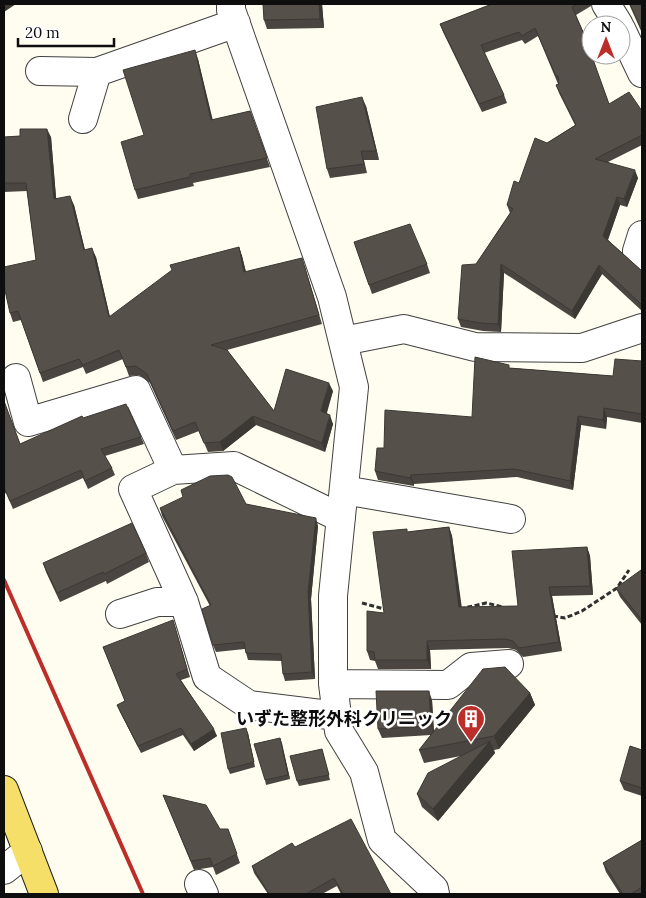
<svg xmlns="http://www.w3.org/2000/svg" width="646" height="898" viewBox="0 0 646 898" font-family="Lora,'Noto Sans JP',serif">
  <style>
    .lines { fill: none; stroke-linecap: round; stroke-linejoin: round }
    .minor-casing { stroke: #414141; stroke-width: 30 }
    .major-casing { stroke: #1f1f1f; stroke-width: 30 }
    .path { stroke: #303030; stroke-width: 3; stroke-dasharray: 5 2.5; stroke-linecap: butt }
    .minor { stroke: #fff; stroke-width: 28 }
    .major { stroke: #f5df68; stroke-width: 28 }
    .rail { stroke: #bb2e29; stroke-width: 4 }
    .wall { fill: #4a4540 }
    .shaded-wall { fill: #3c3834 }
    .building { fill: #56504a; stroke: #3c3834 }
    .labels { text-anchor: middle; stroke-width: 5; stroke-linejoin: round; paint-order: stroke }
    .poi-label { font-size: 18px; font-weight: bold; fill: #0e0e0e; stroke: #fff; text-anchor: end }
  </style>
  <rect width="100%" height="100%" fill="#fffdef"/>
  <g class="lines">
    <defs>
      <path id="minor" d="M 231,4 L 231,10 L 332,297 L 354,387 L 333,596 L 333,684 L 339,731 L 364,772 L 382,840 L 434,889 L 435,894
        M 606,4 L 619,25
        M 621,29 L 642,73
        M 40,71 L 97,72 L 236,23
        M 83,119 L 97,72
        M 642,235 L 637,251 L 642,257
        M 343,341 L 404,329 L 475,347 L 582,348 L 642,328
        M 16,378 L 28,422 L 136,390 L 173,470
        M 344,490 L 511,519
        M 120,614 L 157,602 L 184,602
        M 333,684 L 448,685 L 471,667 L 509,664
        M 337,716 L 249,705 L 207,677 L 184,602 L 133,489 L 173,470 L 234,466 L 341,518
        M 4,870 L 28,851
        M 199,884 L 204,894"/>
      <path id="major" d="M 4,790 L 44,894"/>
    </defs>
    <use href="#minor" class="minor-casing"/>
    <use href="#major" class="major-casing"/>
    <path class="path" d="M 362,603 L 388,610
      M 460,609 L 486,603 L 503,607
      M 553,616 L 565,618 L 582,611 L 617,588 L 629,570"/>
    <use href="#minor" class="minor"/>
    <use href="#major" class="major"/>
    <path class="rail" d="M 4,580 L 143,894"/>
  </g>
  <path class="wall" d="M 263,4 L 322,4 L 324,28 L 267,29 L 264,20 Z
    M 492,4 L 591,4 L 591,6 L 576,15 L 591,50 L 591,55 L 593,55 L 594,59 L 593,60 L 609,104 L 642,111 L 642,145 L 608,162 L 638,178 L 627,207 L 620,205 L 608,240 L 642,271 L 642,311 L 602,274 L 575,319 L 504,273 L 501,332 L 483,331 L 461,327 L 458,319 L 476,264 L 510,213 L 507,205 L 519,183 L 547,143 L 575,125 L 559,93 L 556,85 L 558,84 L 538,36 L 525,44 L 522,40 L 484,53 L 504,95 L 507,103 L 482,112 L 443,32 L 440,24 Z
    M 629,4 L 642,4 L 642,33 Z
    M 198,59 L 212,120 L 250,111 L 270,167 L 193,183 L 194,186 L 138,199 L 135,190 L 144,135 Z
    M 366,106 L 379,160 L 364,160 L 367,173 L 330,178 L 327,169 Z
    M 20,136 L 51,137 L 56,199 L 74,205 L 85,250 L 96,257 L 110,317 L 239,247 L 242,256 L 246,272 L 305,267 L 322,324 L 227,350 L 274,411 L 333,391 L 326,413 L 333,424 L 325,452 L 256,425 L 223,451 L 208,452 L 199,431 L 176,440 L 150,383 L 139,375 L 129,376 L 123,359 L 86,374 L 83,367 L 43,382 L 21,320 L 13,322 L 10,313 L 36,260 L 27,191 L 4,192 L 4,137 Z
    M 354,242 L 427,264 L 430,273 L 372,294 Z
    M 642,361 L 642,423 L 607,417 L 606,429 L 581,425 L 573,490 L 517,477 L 414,484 L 414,486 L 378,480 L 375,471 L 384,448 L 472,417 L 511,368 L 613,376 Z
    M 4,401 L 20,444 L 83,418 L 141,437 L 144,444 L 105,456 L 112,468 L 115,475 L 88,489 L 83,478 L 13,509 L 6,493 L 4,494 Z
    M 246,504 L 318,526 L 311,599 L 315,679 L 285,681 L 283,674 L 282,661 L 248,660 L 246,653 L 245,649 L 216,652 L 213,645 L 210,606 L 162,516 L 160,508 Z
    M 449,527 L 452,536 L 461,607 L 518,606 L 587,547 L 590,556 L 593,595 L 552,596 L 562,651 L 523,657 L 516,650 L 508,648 L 430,650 L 431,669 L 378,669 L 375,661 L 370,660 L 367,651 L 384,613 L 408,532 Z
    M 146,553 L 149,562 L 107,584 L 106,581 L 60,602 L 46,572 L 43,563 Z
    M 642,572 L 642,625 L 620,597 L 616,588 Z
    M 175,627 L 190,677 L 181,680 L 217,736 L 194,751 L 183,735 L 141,753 L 120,712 L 117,705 L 125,701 L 103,647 Z
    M 530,693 L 535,705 L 499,749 L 494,750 L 495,753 L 438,821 L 422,807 L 417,794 L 461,756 L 424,763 L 419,750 L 431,735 L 382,738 L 378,729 L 432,700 L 434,732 Z
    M 248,733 L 255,767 L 230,774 L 228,769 Z
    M 280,738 L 290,779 L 266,785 L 265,780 Z
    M 322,749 L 330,780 L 299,786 L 297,781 Z
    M 642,750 L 642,796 L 624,790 L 620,781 Z
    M 163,795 L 220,829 L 228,829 L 240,863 L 216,875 L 213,867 L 194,870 Z
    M 642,840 L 642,894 L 620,894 L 606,872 L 603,863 Z
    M 295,847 L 391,894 L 341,894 L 337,886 L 322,894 L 268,894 L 254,873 L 252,866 Z"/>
  <path class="shaded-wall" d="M 4,4 L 16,4 L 4,12 Z
    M 319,4 L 322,4 L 324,28 L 320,19 Z
    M 195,50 L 198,59 L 215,129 L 211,120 Z
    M 362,97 L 366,106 L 379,160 L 376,151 Z
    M 47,129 L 51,137 L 57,208 L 54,199 Z
    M 635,170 L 638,178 L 627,207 L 624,199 Z
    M 70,196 L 74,205 L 87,259 L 84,250 Z
    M 617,197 L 620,205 L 606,245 L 603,236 Z
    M 239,247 L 242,256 L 248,281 L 244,272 Z
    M 92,248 L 96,257 L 112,326 L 109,317 Z
    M 501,264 L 504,273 L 501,332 L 498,324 Z
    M 599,265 L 602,274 L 575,319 L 572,311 Z
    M 329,383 L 333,391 L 325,420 L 321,411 Z
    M 604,408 L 607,417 L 606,429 L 603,420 Z
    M 330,415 L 333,424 L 325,452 L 322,443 Z
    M 253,416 L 256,425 L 223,451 L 220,442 Z
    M 578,416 L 581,425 L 573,490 L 570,481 Z
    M 411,475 L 414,484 L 414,486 L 410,478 Z
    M 316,518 L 318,526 L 311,599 L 315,679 L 312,672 L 308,592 Z
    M 449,527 L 452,536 L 463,616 L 459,607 Z
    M 587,547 L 590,556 L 593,595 L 590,586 Z
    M 549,587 L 552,596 L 562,651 L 559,642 Z
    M 427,641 L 430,650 L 431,669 L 427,660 Z
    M 429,691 L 432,700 L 434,735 L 431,726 Z
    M 530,693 L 535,705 L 499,749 L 494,736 Z
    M 246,728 L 248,733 L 255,767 L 254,762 Z
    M 214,729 L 217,736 L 194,751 L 191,744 Z
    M 280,738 L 282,743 L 290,779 L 288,775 Z
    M 490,741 L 495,753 L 438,821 L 433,809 Z"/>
  <path class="building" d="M 263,4 L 319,4 L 320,19 L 264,20 Z
    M 492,4 L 578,4 L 572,7 L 591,50 L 590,51 L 609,104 L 629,92 L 642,111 L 642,135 L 595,159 L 635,170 L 624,199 L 617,197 L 603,236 L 642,271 L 642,302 L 641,304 L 599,265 L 572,311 L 501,264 L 498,324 L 480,323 L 458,319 L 462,265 L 476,264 L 513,209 L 507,205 L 514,181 L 519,183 L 535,138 L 547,143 L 576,125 L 556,85 L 559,84 L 558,76 L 556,76 L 535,28 L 522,36 L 519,32 L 481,45 L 504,95 L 479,104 L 440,24 Z
    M 630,4 L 642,4 L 642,31 Z
    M 195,50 L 211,120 L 250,111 L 267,158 L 190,174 L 190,177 L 135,190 L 121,142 L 144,135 L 123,70 Z
    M 362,97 L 376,151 L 361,151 L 364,164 L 327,169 L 316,107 Z
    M 20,129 L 47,129 L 54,199 L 70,196 L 84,250 L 92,248 L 109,317 L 172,270 L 170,265 L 239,247 L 244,272 L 302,258 L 319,315 L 211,345 L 227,350 L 274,411 L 286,369 L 329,383 L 321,411 L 330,415 L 322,443 L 253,416 L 220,442 L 204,443 L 195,422 L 173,431 L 147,374 L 136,366 L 126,367 L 119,350 L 83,365 L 79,359 L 40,373 L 18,311 L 10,313 L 4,286 L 4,267 L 36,260 L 26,183 L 4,183 L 4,137 L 20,136 Z
    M 410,224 L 427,264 L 369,285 L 354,242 Z
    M 475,357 L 509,365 L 509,368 L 613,376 L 615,359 L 642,361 L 642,414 L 604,408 L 603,420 L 578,416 L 570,481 L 514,469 L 411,475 L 410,478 L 375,471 L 377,448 L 384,448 L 385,410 L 472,417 Z
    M 4,401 L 20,444 L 82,416 L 83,418 L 126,404 L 141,437 L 101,449 L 112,468 L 85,481 L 81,470 L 10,501 L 4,487 Z
    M 228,475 L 232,477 L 246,504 L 316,518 L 308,592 L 312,672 L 283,674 L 281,654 L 246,653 L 244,642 L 213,645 L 202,609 L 211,605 L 160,508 L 183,497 L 181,490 L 210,476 Z
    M 132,523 L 146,553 L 104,574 L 103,572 L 57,593 L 43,563 Z
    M 449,527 L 459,607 L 518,606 L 512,551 L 587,547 L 590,586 L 549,587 L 559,642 L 519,648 L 513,641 L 505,639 L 427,641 L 427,660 L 375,660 L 374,652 L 367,651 L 367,611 L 384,613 L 373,532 L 407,529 L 407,532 Z
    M 641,570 L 642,572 L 642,620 L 616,588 Z
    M 173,620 L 187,669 L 176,674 L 214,729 L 191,744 L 181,728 L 138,746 L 117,705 L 125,701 L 103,647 Z
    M 505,667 L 530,693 L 494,736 L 419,750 L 483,669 Z
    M 376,691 L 429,691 L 431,726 L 378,729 Z
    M 246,728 L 254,762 L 228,769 L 221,733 Z
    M 280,738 L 288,775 L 265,780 L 254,744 Z
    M 490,741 L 433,809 L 417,794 L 428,773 Z
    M 630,746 L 642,750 L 642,788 L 620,781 Z
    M 322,749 L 329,775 L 297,781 L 290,756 Z
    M 163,795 L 206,805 L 220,829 L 228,829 L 237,854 L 213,866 L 210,858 L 191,861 Z
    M 351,819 L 391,894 L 343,894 L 334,878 L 306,894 L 269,894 L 252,866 L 292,843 L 295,847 Z
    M 642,840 L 642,887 L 631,894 L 623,894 L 603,863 Z"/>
  <defs>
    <symbol id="building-pin" viewBox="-11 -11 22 30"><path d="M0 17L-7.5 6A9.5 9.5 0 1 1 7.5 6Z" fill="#bb2e29" stroke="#fff"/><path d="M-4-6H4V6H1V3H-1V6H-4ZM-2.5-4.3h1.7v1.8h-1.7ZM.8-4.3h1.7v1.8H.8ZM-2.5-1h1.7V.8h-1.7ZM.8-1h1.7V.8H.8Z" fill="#fff"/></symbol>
  </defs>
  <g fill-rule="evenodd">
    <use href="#building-pin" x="455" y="703" width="32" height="43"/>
  </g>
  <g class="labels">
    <g class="poi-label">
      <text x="452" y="725">いずた整形外科クリニック</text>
    </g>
  </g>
  <rect width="646" height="898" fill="none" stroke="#0e0e0e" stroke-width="10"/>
  <g transform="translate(606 40)"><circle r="24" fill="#ffffff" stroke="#9f9f9f"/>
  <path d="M0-4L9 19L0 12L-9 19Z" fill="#bb2e29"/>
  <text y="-8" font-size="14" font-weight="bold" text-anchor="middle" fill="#0e0e0e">N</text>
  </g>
  <path d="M18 38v8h96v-8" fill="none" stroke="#0e0e0e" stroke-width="2.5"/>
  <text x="25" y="38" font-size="15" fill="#0e0e0e" stroke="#ffffff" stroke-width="4" paint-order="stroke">20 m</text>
</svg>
